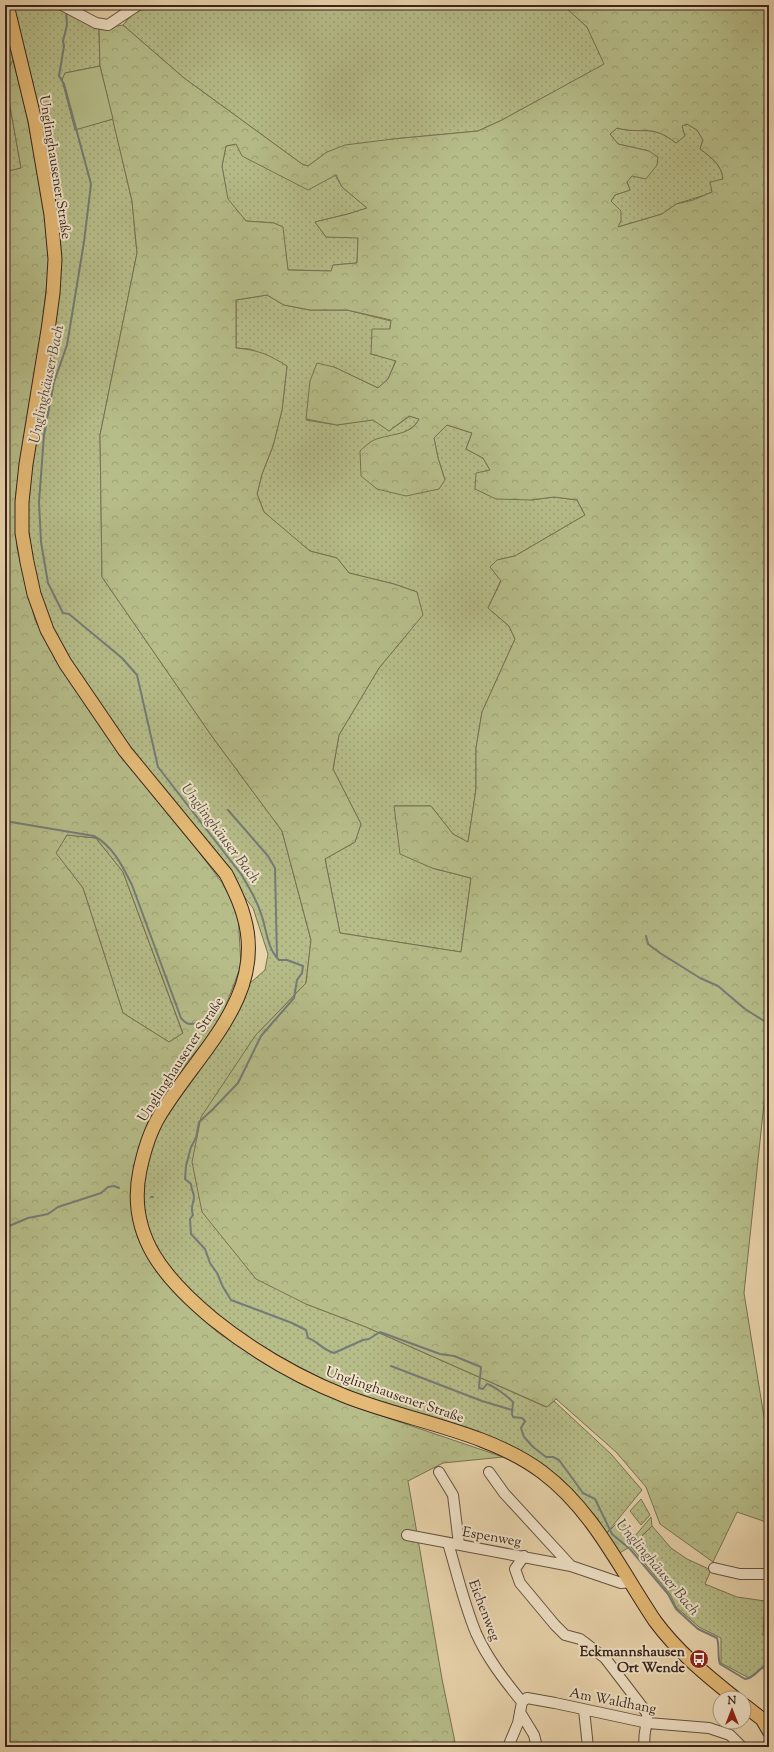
<svg xmlns="http://www.w3.org/2000/svg" width="774" height="1752" viewBox="0 0 774 1752" font-family="'Sorts Mill Goudy',serif">
  <style>
    .grass { fill: url(#grass-dots); stroke: #777254 }
    .forest { fill: url(#forest-crowns); stroke: #777254; fill-rule: evenodd }
    .garden { fill: #b6bd89; stroke: #777254 }
    .lines { fill: none; stroke-linecap: round; stroke-linejoin: round }
    .stream { stroke: #747c78; stroke-width: 2 }
    .minor-casing { stroke: #645242; stroke-width: 12 }
    .major-casing { stroke: #38261e; stroke-width: 15 }
    .minor { stroke: #f1e3c9; stroke-width: 10 }
    .major { stroke: #e4ba76; stroke-width: 13 }
    .labels { text-anchor: middle; stroke-width: 4; stroke-linejoin: round; paint-order: stroke }
    .street-label { font-size: 14px; fill: #38261e; stroke: #f1e3c9 }
    .poi-label { font-size: 14px; font-weight: bold; fill: #38261e; stroke: #f1e3c9; text-anchor: end }
    .water-label { font-size: 15px; font-style: italic; fill: #514a44; stroke: #f1e3c9 }
  </style>
  <defs>
    <pattern id="grass-dots" width="8" height="8" patternUnits="userSpaceOnUse"><rect width="8" height="8" fill="#b6bd89"/><path d="M2 2h.1M6 6h.1" fill="none" stroke="#9da276" stroke-width="1.8" stroke-linecap="round"/></pattern>
    <pattern id="forest-crowns" width="20" height="18" patternUnits="userSpaceOnUse"><rect width="20" height="18" fill="#b6bd89"/><path d="M2 6a3 3 0 1 1 6 0M12 15a3 3 0 1 1 6 0" fill="none" stroke="#9da276"/></pattern>
  </defs>
  <rect width="100%" height="100%" fill="#e9d4ac"/>
  <filter id="stains"><feTurbulence type="fractalNoise" baseFrequency=".005" numOctaves="4"/><feColorMatrix values="0 0 0 0 .2 0 0 0 0 .09 0 0 0 0 .02 0 0 0 .5 -.17"/></filter>
  <radialGradient id="worn" r=".72"><stop offset=".6" stop-color="#630" stop-opacity="0"/><stop offset="1" stop-color="#630" stop-opacity=".3"/></radialGradient>
  <path class="grass" d="M 11,5 L 55,5 L 70,14 L 99,29 L 100,66 L 65,73 L 75,129 L 113,119 L 132,201 L 137,253 L 100,435 L 102,577 L 211,735 L 282,831 L 311,940 L 306,983 L 255,1036 L 306,1304 L 366,1327 L 546,1407 L 554,1401 L 611,1454 L 642,1490 L 605,1535 L 584,1504 L 546,1468 L 350,1393 L 292,1363 L 241,1334 L 192,1295 L 159,1256 L 144,1216 L 143,1171 L 162,1119 L 249,984 L 265,970 L 268,954 L 253,908 L 119,735 L 67,655 L 52,627 L 35,576 L 27,519 L 32,449 L 58,293 Z
    M 146,5 L 563,5 L 587,27 L 605,64 L 502,120 L 478,131 L 393,139 L 327,152 L 308,166 L 302,164 L 184,78 L 123,25 L 134,12 Z
    M 5,23 L 13,60 L 5,76 Z
    M 5,78 L 21,168 L 5,172 Z
    M 687,124 L 697,130 L 703,140 L 700,149 C 711,157 722,165 723,179 L 712,192 L 705,195 L 676,204 L 662,214 L 618,227 L 611,201 L 615,195 L 630,190 L 627,182 L 649,151 L 618,144 L 610,134 L 617,128 C 643,135 651,123 676,143 L 681,126 Z
    M 236,144 L 335,175 L 342,187 L 367,208 L 348,214 L 315,222 L 326,237 L 358,237 L 357,263 L 333,265 L 331,271 L 288,270 L 282,227 L 274,223 L 246,221 L 227,199 L 222,166 L 226,146 Z
    M 267,295 L 284,305 L 310,310 L 347,310 L 391,321 L 390,329 L 371,354 L 396,360 L 388,379 L 378,388 L 334,367 L 306,420 L 337,425 L 373,419 L 389,431 L 410,416 L 419,419 C 412,434 388,437 373,441 L 445,480 L 438,458 L 434,438 L 447,425 L 472,433 L 466,449 L 483,458 L 490,470 L 531,500 L 554,497 L 577,500 L 585,515 L 515,556 L 497,560 L 501,580 L 488,608 L 509,626 L 515,639 L 482,712 L 476,748 L 476,789 L 468,843 L 453,834 L 431,806 L 394,806 L 432,868 L 471,878 L 461,952 L 340,933 L 325,859 L 355,842 L 361,824 L 333,769 L 339,735 L 379,668 L 408,633 L 417,592 L 394,584 L 349,573 L 337,558 L 310,551 L 283,529 L 264,512 L 257,494 L 262,474 L 273,446 L 282,410 L 287,366 L 250,349 L 236,348 L 236,300 Z
    M 67,835 L 96,838 L 123,872 L 183,1034 L 169,1042 L 123,1013 L 83,888 L 55,853 Z
    M 641,1499 L 650,1515 L 641,1525 L 630,1511 Z
    M 652,1526 L 671,1548 L 687,1559 L 711,1570 L 705,1584 L 737,1597 L 765,1601 L 763,1635 L 769,1635 L 769,1664 L 766,1664 L 749,1678 L 721,1663 L 721,1638 L 699,1627 L 676,1607 L 670,1594 L 631,1547 Z"/>
  <path class="forest" d="M 563,5 L 769,5 L 769,1056 L 744,1293 L 764,1417 L 769,1432 L 769,1523 L 737,1512 L 713,1562 L 660,1524 L 646,1487 L 616,1452 L 556,1399 L 547,1407 L 366,1327 L 306,1304 L 256,1279 L 202,1212 L 192,1162 L 201,1117 L 255,1036 L 306,983 L 311,940 L 282,831 L 211,735 L 102,577 L 100,435 L 137,253 L 132,201 L 100,66 L 99,29 L 123,25 L 184,78 L 302,164 L 308,166 L 327,152 L 345,145 L 393,139 L 478,131 L 502,120 L 604,64 L 587,27 ZM 687,124 L 697,130 L 703,140 L 700,149 C 711,157 722,165 723,179 L 710,182 L 712,192 L 693,200 L 676,204 L 662,214 L 618,227 L 621,221 L 621,211 L 611,201 L 615,195 L 630,190 L 627,182 L 632,176 L 646,179 L 657,165 L 658,157 L 649,151 L 618,144 L 610,134 L 617,128 C 643,135 651,123 676,143 L 685,136 L 682,126 ZM 236,144 L 242,156 L 308,190 L 336,175 L 342,187 L 367,208 L 348,214 L 315,222 L 326,237 L 358,238 L 357,263 L 333,265 L 331,271 L 288,270 L 283,227 L 274,223 L 246,221 L 228,199 L 222,166 L 226,146 ZM 267,295 L 284,305 L 310,310 L 347,310 L 391,320 L 390,329 L 372,329 L 371,354 L 396,361 L 388,379 L 378,388 L 334,367 L 317,363 L 310,381 L 306,419 L 337,425 L 373,420 L 389,431 L 409,416 L 419,419 C 411,437 387,433 372,441 C 368,444 364,447 360,451 L 361,476 L 377,489 L 406,496 L 439,489 L 445,480 L 438,458 L 434,438 L 447,425 L 472,433 L 466,449 L 483,458 L 490,470 L 476,473 L 475,489 L 496,499 L 531,500 L 554,497 L 577,500 L 585,515 L 515,556 L 497,560 L 490,567 L 501,581 L 488,608 L 509,626 L 515,639 L 482,712 L 476,748 L 476,789 L 468,842 L 453,834 L 431,806 L 394,806 L 400,854 L 432,868 L 471,878 L 461,952 L 340,933 L 325,859 L 355,842 L 361,824 L 333,769 L 339,735 L 379,668 L 423,615 L 417,592 L 394,584 L 349,573 L 337,558 L 310,551 L 264,512 L 257,494 L 262,474 L 273,446 L 282,410 L 287,366 C 268,354 258,350 236,348 L 236,300 Z
    M 13,60 L 26,111 L 45,213 L 49,264 L 41,335 L 16,493 L 17,548 L 35,620 L 61,669 L 223,884 L 238,913 L 241,966 L 219,1023 L 188,1061 L 149,1119 L 134,1166 L 134,1206 L 145,1250 L 172,1290 L 217,1332 L 265,1364 L 344,1403 L 503,1457 L 443,1463 L 408,1481 L 442,1679 L 456,1747 L 5,1747 L 5,172 L 21,168 L 5,78 ZM 67,835 L 96,838 L 123,872 L 183,1033 L 169,1042 L 123,1013 L 83,888 L 56,853 Z
    M 651,1517 L 652,1526 L 631,1546 L 618,1554 L 605,1535 L 620,1520 L 635,1536 Z"/>
  <path class="garden" d="M 100,66 L 113,119 L 75,130 L 62,80 L 65,73 Z"/>
  <g class="lines">
    <path class="stream" d="M 66,11 L 67,25 L 63,41 L 64,46 L 59,76 L 64,84 L 91,184 L 84,242 L 67,345 L 54,382 L 44,435 L 39,502 L 41,542 L 48,583 L 63,613 L 69,614 L 122,658 L 137,675 L 158,767 L 241,874 C 248,886 256,898 260,911 C 267,928 266,947 279,960 L 287,960 L 303,966 L 302,973 L 297,980 L 294,998 L 261,1036 L 238,1083 L 213,1109 L 199,1122 L 196,1138 L 191,1147 L 186,1166 L 185,1179 L 191,1184 C 191,1189 194,1192 194,1198 C 193,1205 190,1208 193,1215 L 190,1219 L 191,1234 L 205,1249 L 210,1263 L 217,1273 L 223,1287 L 231,1300 L 292,1323 L 306,1330 L 308,1338 C 319,1342 321,1349 334,1353 L 363,1340 L 369,1339 L 380,1332 L 440,1354 L 454,1356 L 481,1367 L 479,1388 L 483,1389 L 487,1384 C 493,1385 508,1397 513,1402 L 512,1414 L 513,1417 L 522,1418 L 525,1421 L 521,1428 L 524,1437 L 533,1447 L 546,1457 L 553,1457 L 559,1460 L 583,1493 L 595,1499 L 612,1534 L 630,1549 L 668,1594 L 676,1609 L 698,1629 L 717,1638 C 720,1647 717,1655 720,1664 L 745,1679 C 758,1677 757,1667 769,1665
      M 228,810 L 268,856 L 275,868 L 277,958
      M 11,822 L 94,836 C 113,846 123,867 132,885 L 181,1018 C 186,1024 189,1025 196,1023
      M 646,936 L 648,944 L 660,953 L 700,978 L 718,986 L 745,1009 L 769,1024
      M 151,1197 L 153,1197
      M 5,1231 L 9,1226 L 28,1218 L 48,1214 L 58,1207 L 101,1193 L 108,1187 L 114,1186 L 119,1188
      M 391,1366 L 482,1401 L 512,1410"/>
    <defs>
      <path id="minor" d="M 62,5 L 96,23 L 108,25 L 138,5
        M 439,1472 L 453,1495 L 459,1544
        M 489,1472 L 504,1493 L 571,1566 L 621,1583 L 631,1582
        M 407,1535 L 571,1566
        M 448,1543 C 457,1573 464,1604 476,1633 C 487,1658 505,1681 522,1702
        M 524,1556 L 515,1569 L 520,1583 L 555,1625 L 565,1635 L 580,1639 L 605,1658 L 647,1713 C 648,1725 642,1735 645,1747
        M 714,1568 L 740,1574 L 769,1574
        M 584,1710 L 588,1747
        M 520,1712 L 534,1735 L 537,1747
        M 508,1747 L 518,1723 L 522,1702 L 527,1698 L 555,1703 L 648,1723 L 709,1728 L 730,1735 L 742,1747"/>
      <path id="major" d="M 7,5 L 35,121 L 51,215 L 55,259 L 53,293 L 48,330 L 26,464 L 22,502 L 22,533 L 27,562 L 34,594 L 47,630 L 65,663 L 125,751 L 226,874 C 233,888 240,901 244,917 C 267,997 197,1053 160,1115 C 150,1131 144,1151 140,1170 C 126,1236 166,1280 213,1319 C 253,1351 297,1377 345,1396 C 408,1421 487,1431 542,1472 C 593,1510 620,1569 655,1621 C 677,1651 706,1675 735,1698
        M 744,1705 L 762,1719 L 769,1731"/>
    </defs>
    <use href="#minor" class="minor-casing"/>
    <use href="#major" class="major-casing"/>
    <use href="#minor" class="minor"/>
    <use href="#major" class="major"/>
  </g>
  <defs>
    <symbol id="bus-disc" viewBox="-11 -11 22 22"><circle r="9.5" fill="#8f2418" stroke="#f1e3c9"/><path d="M-5-6H5V4H4V6H2V4H-2V6H-4V4H-5ZM-3.5-4V0h7V-4ZM-3.5 1.2v1.5H-2V1.2ZM2 1.2v1.5H3.5V1.2Z" fill="#fff"/></symbol>
  </defs>
  <g fill-rule="evenodd">
    <use href="#bus-disc" x="688" y="1648" width="22" height="22"/>
  </g>
  <g class="labels">
    <g class="street-label">
      <text transform="translate(56 167) rotate(81)" y="5">Unglinghausener Straße</text>
      <text transform="translate(180 1059) rotate(-57)" y="5">Unglinghausener Straße</text>
      <text transform="translate(395 1394) rotate(19)" y="5">Unglinghausener Straße</text>
      <text transform="translate(492 1536) rotate(10)" y="5">Espenweg</text>
      <text transform="translate(485 1610) rotate(69)" y="5">Eichenweg</text>
      <text transform="translate(613 1700) rotate(11)" y="5">Am Waldhang</text>
    </g>
    <g class="poi-label">
      <text x="685" y="1656">Eckmannshausen<tspan x="685" dy="16">Ort Wende</tspan></text>
    </g>
    <g class="water-label">
      <text transform="translate(46 384) rotate(-78)" y="5">Unglinghäuser Bach</text>
      <text transform="translate(221 833) rotate(53)" y="5">Unglinghäuser Bach</text>
      <text transform="translate(658 1567) rotate(50)" y="5">Unglinghäuser Bach</text>
    </g>
  </g>
  <rect width="774" height="1752" fill="none" stroke="#e9d4ac" stroke-width="20"/>
  <rect x="6" y="6" width="762" height="1740" fill="none" stroke="#38261e" stroke-width="2"/>
  <rect x="10" y="10" width="754" height="1732" fill="none" stroke="#38261e"/>
  <g transform="translate(732 1710)"><circle r="19" fill="#f1e3c9" stroke="#a79785"/>
  <path d="M0-3L7 15L0 10L-7 15Z" fill="#8f2418"/>
  <text y="-6" font-size="11" font-weight="bold" text-anchor="middle" fill="#38261e">N</text>
  </g>
  <rect width="100%" height="100%" filter="url(#stains)"/>
  <rect width="100%" height="100%" fill="url(#worn)"/>
</svg>
